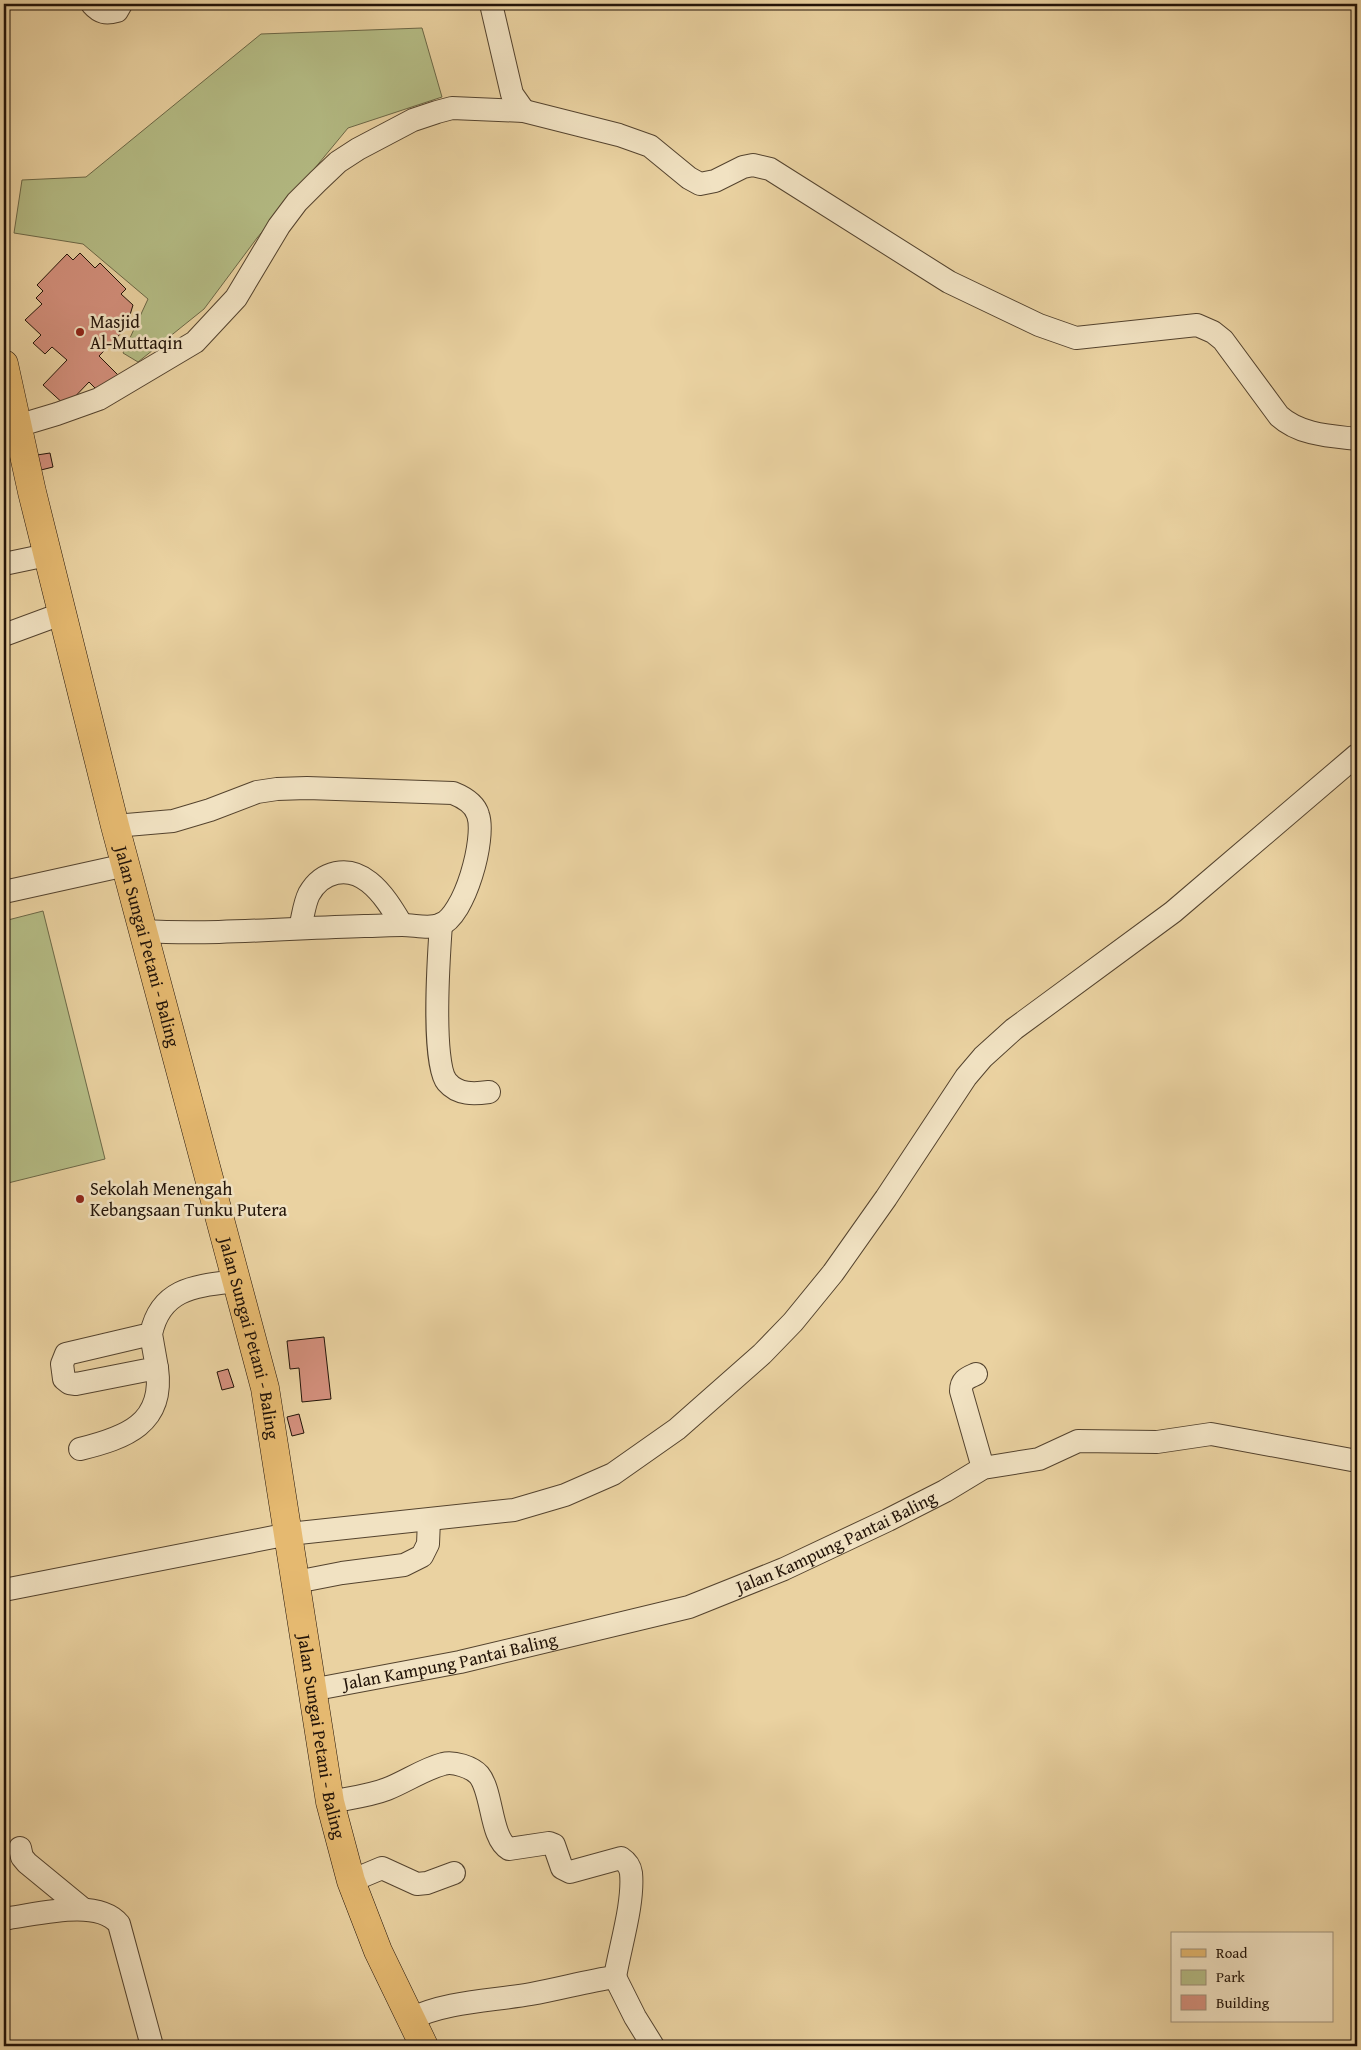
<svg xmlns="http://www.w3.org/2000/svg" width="1361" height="2050" viewBox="0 0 1361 2050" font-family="'Gentium Book Plus',serif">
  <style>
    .green { fill: #b5bd86; stroke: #6c6847 }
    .building { fill: #d4907d; stroke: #221308 }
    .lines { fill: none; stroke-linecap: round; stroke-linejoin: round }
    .minor-casing { stroke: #54432e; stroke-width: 24 }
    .major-casing { stroke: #221308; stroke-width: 29 }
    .minor { stroke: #f1e2c2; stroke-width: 22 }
    .major { stroke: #e5b970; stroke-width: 28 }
    .poi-dot { fill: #8f2418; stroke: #f1e2c2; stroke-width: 2 }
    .labels { text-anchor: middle; stroke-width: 5; stroke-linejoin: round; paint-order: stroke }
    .poi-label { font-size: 18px; fill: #221308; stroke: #f1e2c2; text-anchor: start }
    .street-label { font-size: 18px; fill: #221308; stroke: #f1e2c2 }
  </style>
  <rect width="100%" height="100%" fill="#ead2a1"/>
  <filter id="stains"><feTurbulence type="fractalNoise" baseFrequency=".004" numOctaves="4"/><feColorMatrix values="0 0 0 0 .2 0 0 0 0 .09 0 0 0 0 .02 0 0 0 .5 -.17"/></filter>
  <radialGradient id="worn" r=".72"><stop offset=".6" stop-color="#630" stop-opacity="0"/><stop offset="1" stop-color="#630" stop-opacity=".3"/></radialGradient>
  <path class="green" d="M 422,28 L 442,97 L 348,128 L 257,238 L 204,309 L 138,362 L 123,353 L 148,299 L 83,244 L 14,233 L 22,180 L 86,177 L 261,34 Z
    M 43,911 L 105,1159 L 4,1184 L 4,921 Z"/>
  <path class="building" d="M 80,253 L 95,268 L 100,263 L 126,289 L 121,294 L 133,305 L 126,328 L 99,356 L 118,375 L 100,393 L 89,382 L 66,406 L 43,385 L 67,360 L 52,347 L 45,354 L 33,343 L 41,335 L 25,320 L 42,304 L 36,298 L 43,291 L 37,285 L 67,254 L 73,260 Z
    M 50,453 L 53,467 L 41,470 L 37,455 Z
    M 324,1337 L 331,1399 L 302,1402 L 299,1368 L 290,1369 L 287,1341 Z
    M 228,1369 L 234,1387 L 222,1390 L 217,1372 Z
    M 299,1414 L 304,1433 L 292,1436 L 287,1417 Z"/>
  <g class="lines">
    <defs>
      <g id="minor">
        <path d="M 92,4 C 100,13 106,14 117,11 L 121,4"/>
        <path d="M 491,4 L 512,94 L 524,111"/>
        <path d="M 17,426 L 57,414 L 99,399 L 195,342 L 236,298 L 279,226 L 297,202 L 318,181 L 338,162 L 358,149 L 413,120 L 437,112 L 452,108 L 524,111 L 619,135 L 650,146 L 689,178 L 700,184 L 715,181 L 743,167 L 753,165 L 770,169 L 949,282 L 1039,325 L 1076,338 L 1197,325 L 1213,332 L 1223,340 L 1279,416 C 1300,435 1330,436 1357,439"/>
        <path d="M 4,564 L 47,555"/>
        <path d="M 4,635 L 61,614"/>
        <path d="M 115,826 L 173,821 L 210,810 L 257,792 L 277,789 L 307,788 L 453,793 C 463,797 475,804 478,815 C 486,838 465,916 440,925 C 428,929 415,925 402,925 C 389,925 377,926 364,926 C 290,928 217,935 143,931"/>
        <path d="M 4,892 L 126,865"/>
        <path d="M 441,924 C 439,952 431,1064 447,1082 C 458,1095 474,1094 489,1092"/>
        <path d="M 300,928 C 303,917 304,904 309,894 C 322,871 348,865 369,882 C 383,893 393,910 402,925"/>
        <path d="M 151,1334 L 157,1368 L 76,1384 L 69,1383 L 64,1379 L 62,1364 L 66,1354 L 151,1334 C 161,1287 197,1286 238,1281"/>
        <path d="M 976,1374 C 967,1378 961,1380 961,1391 L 983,1468"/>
        <path d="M 80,1449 C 125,1438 165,1424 157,1368"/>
        <path d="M 296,1582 L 342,1573 L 404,1565 L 422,1556 L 428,1544 L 429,1520"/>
        <path d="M 4,1590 L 289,1534 L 514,1510 L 565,1495 L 613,1474 L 677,1429 L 762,1354 L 793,1322 L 833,1273 L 886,1198 L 966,1077 L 983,1057 L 1014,1029 L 1173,912 L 1357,755"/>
        <path id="s1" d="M 311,1690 L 460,1662 L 689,1607 L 784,1569 L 888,1520 L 945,1491 L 983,1468 L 1039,1459 L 1078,1441 L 1157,1442 L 1211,1434 L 1357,1461"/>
        <path d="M 330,1802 C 349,1798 369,1796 387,1789 C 405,1782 424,1769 443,1764 C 453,1761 472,1767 479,1775 C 493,1792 490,1838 509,1849 L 549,1843 L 554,1845 L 562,1868 L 570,1872 L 621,1858 C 627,1862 630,1866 631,1873 C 634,1903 620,1947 615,1977"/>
        <path d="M 20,1848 L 22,1857 L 27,1863 L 83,1909"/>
        <path d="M 351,1881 L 382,1868 L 417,1884 L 427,1883 L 454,1873"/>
        <path d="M 9,1918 C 39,1914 98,1898 119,1924 L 152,2046"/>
        <path d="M 410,2019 C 447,2001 491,2001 531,1994 C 560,1989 587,1981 615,1977 L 635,2017 L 653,2046"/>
      </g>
      <g id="major">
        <path id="s2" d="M 4,364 L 32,492 L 115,826 L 265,1388 L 330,1802 L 351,1881 L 378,1951 L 424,2046"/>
      </g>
    </defs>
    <use href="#minor" class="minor-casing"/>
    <use href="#major" class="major-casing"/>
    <use href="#minor" class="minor"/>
    <use href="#major" class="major"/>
  </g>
  <g class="poi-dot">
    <circle cx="80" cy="332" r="5"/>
    <circle cx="80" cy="1199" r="5"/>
  </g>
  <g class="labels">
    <g class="poi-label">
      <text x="90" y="328">Masjid<tspan x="90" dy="21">Al-Muttaqin</tspan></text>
      <text x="90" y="1195">Sekolah Menengah<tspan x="90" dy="21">Kebangsaan Tunku Putera</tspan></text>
    </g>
    <g class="street-label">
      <text dy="6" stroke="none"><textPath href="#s2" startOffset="600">Jalan Sungai Petani - Baling</textPath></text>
      <text dy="6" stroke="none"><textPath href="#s2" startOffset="1005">Jalan Sungai Petani - Baling</textPath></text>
      <text dy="6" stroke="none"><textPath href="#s1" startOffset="548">Jalan Kampung Pantai Baling</textPath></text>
      <text dy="6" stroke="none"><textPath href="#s1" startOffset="142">Jalan Kampung Pantai Baling</textPath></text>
      <text dy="6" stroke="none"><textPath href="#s2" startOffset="1410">Jalan Sungai Petani - Baling</textPath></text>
    </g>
  </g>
  <rect width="1361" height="2050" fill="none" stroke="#ead2a1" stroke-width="20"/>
  <rect x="5" y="5" width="1351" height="2040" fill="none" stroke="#221308" stroke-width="2.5"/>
  <rect x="10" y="10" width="1341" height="2030" fill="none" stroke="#221308"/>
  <rect x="1171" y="1932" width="162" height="90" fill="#f1e2c2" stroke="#9e8f78"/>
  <rect x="1181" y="1949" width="25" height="8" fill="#e5b970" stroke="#9e8f78"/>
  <text x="1216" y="1958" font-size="15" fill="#221308">Road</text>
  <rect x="1181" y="1970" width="25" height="15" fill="#b5bd86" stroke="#9e8f78"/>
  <text x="1216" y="1982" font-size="15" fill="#221308">Park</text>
  <rect x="1181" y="1995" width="25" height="15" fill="#d4907d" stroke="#9e8f78"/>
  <text x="1216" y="2008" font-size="15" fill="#221308">Building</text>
  <rect width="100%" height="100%" filter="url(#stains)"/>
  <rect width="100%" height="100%" fill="url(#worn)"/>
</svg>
